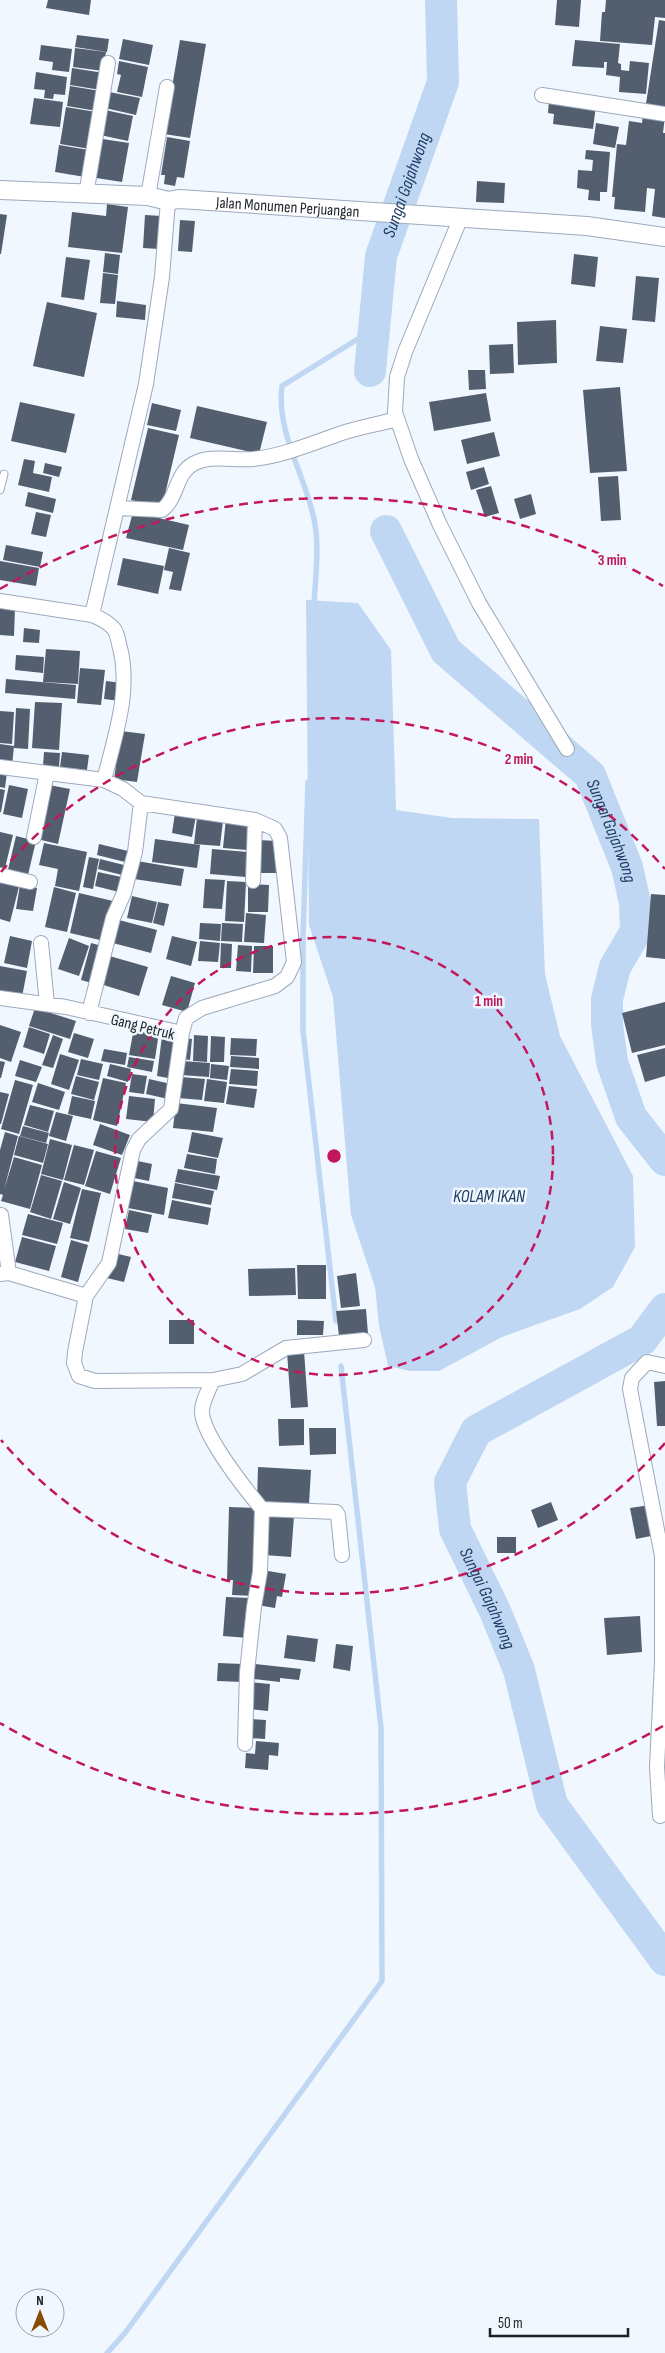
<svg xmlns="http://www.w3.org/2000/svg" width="665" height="2353" viewBox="0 0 665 2353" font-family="'Sofia Sans Condensed',sans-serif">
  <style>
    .water { fill: #c0d7f4 }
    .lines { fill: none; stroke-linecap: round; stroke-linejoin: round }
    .stream { stroke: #c0d7f4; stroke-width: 5.5 }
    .river { stroke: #c0d7f4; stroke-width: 32 }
    .building { fill: #535f6f }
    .service-casing { stroke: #9caabc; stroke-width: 9 }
    .minor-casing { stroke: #9caabc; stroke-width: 16 }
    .tertiary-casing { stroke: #9caabc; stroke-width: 20 }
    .service { stroke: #fff; stroke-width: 7 }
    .minor { stroke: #fff; stroke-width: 14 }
    .tertiary { stroke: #fff; stroke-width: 18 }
    .ring { fill: none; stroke: #c2185b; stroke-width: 2.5; stroke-dasharray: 9 6 }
    .labels { text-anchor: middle; stroke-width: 5; stroke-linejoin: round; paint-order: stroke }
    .street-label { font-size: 16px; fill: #1c2128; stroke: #f1f7ff }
    .water-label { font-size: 18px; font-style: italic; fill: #1e3d64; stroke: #f1f7ff }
    .centre { fill: #c2185b; stroke: #f1f7ff; stroke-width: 2.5 }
    .ring-label { font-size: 15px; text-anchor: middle; font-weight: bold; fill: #c2185b; stroke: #f1f7ff; stroke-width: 5; stroke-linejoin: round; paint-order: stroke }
  </style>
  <rect width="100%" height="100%" fill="#f1f7ff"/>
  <path class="water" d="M 306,600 L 358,603 L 391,650 L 396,810 L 452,818 L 539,819 L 545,974 L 560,1036 L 633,1176 L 635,1247 L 613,1287 L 580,1309 L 502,1337 L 439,1371 L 410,1371 L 388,1366 L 379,1326 L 375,1287 L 351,1215 L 333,997 L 309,925 Z"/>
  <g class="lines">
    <path class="stream" d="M 314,607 C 315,579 320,547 314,519 C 305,475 276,432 282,386 L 374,329
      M 308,782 L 303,937 L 303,1031 L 336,1321
      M 107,2353 L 125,2333 L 382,1981 L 381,1728 L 341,1366"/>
    <g class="river">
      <path id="s1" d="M 370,371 L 381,256 L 443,82 L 441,0"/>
      <path id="s2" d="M 386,531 L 446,651 L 590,775 L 627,867 L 635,903 L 636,931 L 615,967 L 607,999 L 607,1024 L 612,1062 L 631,1117 L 665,1160"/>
      <path id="s3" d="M 665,1309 L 642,1340 L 476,1431 L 450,1482 L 455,1529 L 495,1611 L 519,1670 L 552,1805 L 665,1960"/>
    </g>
  </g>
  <path class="building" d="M 48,0 L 91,0 L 89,15 L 46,8 Z
    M 557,0 L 581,0 L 579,27 L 555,25 Z
    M 606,0 L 665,0 L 665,18 L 655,17 L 652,45 L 600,41 L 602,12 L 605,12 Z
    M 659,20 L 665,21 L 665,113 L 645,110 Z
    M 77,35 L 109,39 L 107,52 L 75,47 Z
    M 123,39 L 153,45 L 149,65 L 119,59 Z
    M 180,40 L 206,44 L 190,138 L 164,134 Z
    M 575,40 L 620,44 L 618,63 L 621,64 L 621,70 L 629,71 L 630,61 L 649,63 L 646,94 L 619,92 L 620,77 L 606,75 L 607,62 L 604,62 L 604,68 L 572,66 Z
    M 41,45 L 72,49 L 69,72 L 52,70 L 53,62 L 39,60 Z
    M 75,48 L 106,52 L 103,71 L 73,67 Z
    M 119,61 L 148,67 L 142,97 L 117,92 L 121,75 L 117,74 Z
    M 72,68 L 104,73 L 101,90 L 70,85 Z
    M 36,72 L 67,77 L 65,95 L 54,94 L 53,99 L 44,98 L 45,90 L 34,89 Z
    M 70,86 L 100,91 L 97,111 L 67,106 Z
    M 109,92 L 140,98 L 136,115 L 105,108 Z
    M 34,98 L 63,102 L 60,127 L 30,124 Z
    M 549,100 L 596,105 L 593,129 L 553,124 L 554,114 L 548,113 Z
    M 66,107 L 96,112 L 90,149 L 60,144 Z
    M 105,110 L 133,116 L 128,141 L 100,135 Z
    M 643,113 L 665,116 L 663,133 L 665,133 L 665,218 L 652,216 L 655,189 L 647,188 L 645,212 L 614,209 L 615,197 L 612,197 L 617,144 L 626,145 L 629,121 L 642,123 Z
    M 596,123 L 619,127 L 615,148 L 593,144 Z
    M 167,137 L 190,141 L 184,178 L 177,177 L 175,186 L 164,184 L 165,175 L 161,175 Z
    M 96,138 L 129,143 L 122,182 L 90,177 Z
    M 59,145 L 89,150 L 85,177 L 55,172 Z
    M 586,150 L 610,152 L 607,192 L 600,192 L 600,201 L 588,200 L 589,190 L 577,188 L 578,170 L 592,171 L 593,160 L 585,159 Z
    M 477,181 L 505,183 L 504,203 L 476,202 Z
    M 107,204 L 128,207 L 122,253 L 68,247 L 72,212 L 106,216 Z
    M 0,214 L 7,215 L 1,254 L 0,254 Z
    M 145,215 L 162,216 L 159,249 L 143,248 Z
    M 180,220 L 195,221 L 192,252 L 178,251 Z
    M 105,253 L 120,255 L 118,274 L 103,272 Z
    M 574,254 L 598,257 L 595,287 L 571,284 Z
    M 66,257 L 90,260 L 84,300 L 61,297 Z
    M 103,273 L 118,275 L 115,304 L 100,303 Z
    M 636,276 L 659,278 L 655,322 L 632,320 Z
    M 117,301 L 146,305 L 145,320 L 116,317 Z
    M 47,302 L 97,313 L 84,377 L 33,366 Z
    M 556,320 L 557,363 L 518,365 L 517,322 Z
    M 600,326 L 627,329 L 623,363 L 596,361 Z
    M 513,344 L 514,373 L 490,374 L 489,345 Z
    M 468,370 L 485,370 L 486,389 L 469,390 Z
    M 620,387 L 627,471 L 590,473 L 583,390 Z
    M 486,393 L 491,421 L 434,431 L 429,402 Z
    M 20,402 L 75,414 L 66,453 L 11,441 Z
    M 152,403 L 181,410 L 176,431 L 147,425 Z
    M 197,406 L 267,422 L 259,454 L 190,438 Z
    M 148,428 L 179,435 L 162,507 L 131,500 Z
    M 494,432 L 500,456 L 467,464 L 461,440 Z
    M 24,459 L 35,461 L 33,473 L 52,477 L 49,492 L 18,485 Z
    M 45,463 L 62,467 L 59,477 L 43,473 Z
    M 484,467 L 489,484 L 471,490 L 466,472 Z
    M 618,476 L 621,520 L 601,521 L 598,477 Z
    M 491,486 L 499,513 L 485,517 L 476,490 Z
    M 28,492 L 56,499 L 53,513 L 25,506 Z
    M 531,494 L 536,514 L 520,519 L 514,499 Z
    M 36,512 L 51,515 L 46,537 L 31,534 Z
    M 133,512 L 189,525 L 183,550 L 126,538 Z
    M 6,545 L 43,552 L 40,567 L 3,560 Z
    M 169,548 L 190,553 L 181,591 L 169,589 L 173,572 L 164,570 Z
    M 123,558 L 164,566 L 158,594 L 117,585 Z
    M 0,561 L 39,568 L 36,586 L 0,580 Z
    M 0,607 L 15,608 L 14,636 L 0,635 Z
    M 24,628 L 40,630 L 39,643 L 23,642 Z
    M 46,649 L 80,651 L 78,684 L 43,682 Z
    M 16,655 L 44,657 L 43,673 L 15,670 Z
    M 80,668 L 105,670 L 101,705 L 77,703 Z
    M 6,679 L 76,685 L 75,699 L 5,693 Z
    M 106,681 L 122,683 L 120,701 L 104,699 Z
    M 35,702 L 62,703 L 59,750 L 32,748 Z
    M 16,708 L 30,709 L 28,749 L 14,748 Z
    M 0,711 L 14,712 L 12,744 L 0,743 Z
    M 121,731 L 145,734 L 137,782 L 114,779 Z
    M 0,744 L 14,746 L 12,766 L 0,765 Z
    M 44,752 L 60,753 L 59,767 L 43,766 Z
    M 62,752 L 89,755 L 87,770 L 60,767 Z
    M 0,771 L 7,772 L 5,788 L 0,787 Z
    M 9,785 L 28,789 L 22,818 L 3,814 Z
    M 49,785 L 70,789 L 58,844 L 37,839 Z
    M 0,789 L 5,790 L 1,812 L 0,812 Z
    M 175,813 L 196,816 L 192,837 L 172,833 Z
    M 197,818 L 223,821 L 220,846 L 194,844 Z
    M 226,818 L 250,821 L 247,850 L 223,848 Z
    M 0,832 L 13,835 L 4,872 L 0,871 Z
    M 16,836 L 36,841 L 27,879 L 7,874 Z
    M 155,839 L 200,845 L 197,868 L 152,862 Z
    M 258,840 L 278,841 L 277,873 L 257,873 Z
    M 44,843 L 87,852 L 79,891 L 55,886 L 58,869 L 39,865 Z
    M 99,844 L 132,852 L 129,863 L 97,855 Z
    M 212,849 L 248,852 L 246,877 L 210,874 Z
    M 89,857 L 99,859 L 93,889 L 83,887 Z
    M 100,859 L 128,866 L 126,876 L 98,869 Z
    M 137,861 L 184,869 L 181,886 L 134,879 Z
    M 98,872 L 126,878 L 123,893 L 95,886 Z
    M 0,878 L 20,883 L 10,922 L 0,919 Z
    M 205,879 L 225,880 L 222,909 L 203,908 Z
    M 227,881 L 246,882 L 244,922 L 225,921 Z
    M 248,884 L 269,885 L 268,912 L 248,912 Z
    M 20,885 L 37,888 L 33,911 L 16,909 Z
    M 54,887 L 76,893 L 67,932 L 45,927 Z
    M 79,893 L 113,901 L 104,941 L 70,933 Z
    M 651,894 L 665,895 L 665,959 L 646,957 Z
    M 132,896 L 157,902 L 152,923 L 127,918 Z
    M 158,902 L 169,904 L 164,926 L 153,923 Z
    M 246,913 L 266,915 L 264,943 L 244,942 Z
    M 115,919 L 157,930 L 151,953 L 109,942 Z
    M 200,923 L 221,924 L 220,941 L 199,939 Z
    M 222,923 L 243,924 L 242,942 L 221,941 Z
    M 10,936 L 32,941 L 27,968 L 4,963 Z
    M 172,936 L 197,942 L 191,966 L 166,959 Z
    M 69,938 L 89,946 L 79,976 L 58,969 Z
    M 200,941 L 220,943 L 218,962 L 198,961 Z
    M 91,943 L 106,947 L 95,984 L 81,980 Z
    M 221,943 L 232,944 L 231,968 L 220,968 Z
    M 238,945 L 252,946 L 251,972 L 236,971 Z
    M 254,946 L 273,946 L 273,973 L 253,973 Z
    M 106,955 L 148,967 L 139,996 L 97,983 Z
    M 0,966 L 27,971 L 22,997 L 0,993 Z
    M 171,976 L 195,983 L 187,1012 L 162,1005 Z
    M 665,1002 L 665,1045 L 632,1053 L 622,1013 Z
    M 35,1008 L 76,1021 L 70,1039 L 29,1026 Z
    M 0,1025 L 21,1032 L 11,1062 L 0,1058 Z
    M 29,1027 L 50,1034 L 44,1054 L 23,1047 Z
    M 134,1028 L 159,1032 L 155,1059 L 129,1055 Z
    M 74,1033 L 94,1039 L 88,1058 L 68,1052 Z
    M 53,1035 L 63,1039 L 53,1068 L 42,1065 Z
    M 194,1035 L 208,1036 L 207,1062 L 193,1061 Z
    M 162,1036 L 174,1038 L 168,1078 L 157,1076 Z
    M 211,1036 L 225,1037 L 224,1062 L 210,1062 Z
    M 184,1038 L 192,1039 L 190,1060 L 182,1059 Z
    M 231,1038 L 257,1039 L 256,1056 L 230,1055 Z
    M 665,1048 L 665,1076 L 645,1082 L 637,1055 Z
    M 104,1049 L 127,1053 L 125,1065 L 101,1061 Z
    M 60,1054 L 79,1060 L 69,1090 L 51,1084 Z
    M 231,1056 L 259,1058 L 259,1069 L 230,1067 Z
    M 129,1057 L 154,1061 L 152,1072 L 127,1067 Z
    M 81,1059 L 103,1064 L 99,1080 L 77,1075 Z
    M 20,1060 L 42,1067 L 36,1082 L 15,1076 Z
    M 0,1061 L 5,1062 L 1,1078 L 0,1078 Z
    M 182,1061 L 210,1063 L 209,1077 L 181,1075 Z
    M 110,1064 L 131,1069 L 128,1082 L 107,1076 Z
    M 211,1064 L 229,1066 L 227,1080 L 210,1078 Z
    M 231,1069 L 258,1071 L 257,1086 L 229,1084 Z
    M 132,1074 L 147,1076 L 144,1094 L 129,1092 Z
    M 76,1076 L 99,1082 L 94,1100 L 71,1094 Z
    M 181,1077 L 205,1079 L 202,1100 L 178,1098 Z
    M 103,1078 L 126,1083 L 117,1126 L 93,1120 Z
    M 149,1079 L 171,1084 L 168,1099 L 146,1094 Z
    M 207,1079 L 227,1082 L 224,1103 L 204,1101 Z
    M 15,1080 L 33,1085 L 19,1134 L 1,1129 Z
    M 38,1083 L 65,1092 L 59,1110 L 32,1102 Z
    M 229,1086 L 257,1089 L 254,1108 L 226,1104 Z
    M 0,1092 L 9,1094 L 1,1124 L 0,1124 Z
    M 72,1096 L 95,1101 L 91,1119 L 68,1114 Z
    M 129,1096 L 155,1099 L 153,1122 L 126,1119 Z
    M 176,1103 L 217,1108 L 213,1132 L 173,1128 Z
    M 30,1105 L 54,1111 L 48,1132 L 24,1125 Z
    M 56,1112 L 73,1116 L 66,1141 L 49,1136 Z
    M 100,1124 L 130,1135 L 122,1155 L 93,1145 Z
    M 23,1126 L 49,1133 L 46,1143 L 20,1136 Z
    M 5,1132 L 18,1136 L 4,1190 L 14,1157 L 42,1165 L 30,1209 L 1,1201 L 3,1195 L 0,1194 L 0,1150 Z
    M 192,1132 L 223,1138 L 218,1158 L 188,1152 Z
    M 19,1136 L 48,1144 L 43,1163 L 14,1155 Z
    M 50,1139 L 72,1145 L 63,1180 L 41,1174 Z
    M 74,1145 L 94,1150 L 84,1185 L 64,1180 Z
    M 96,1151 L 121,1158 L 110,1194 L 85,1186 Z
    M 187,1154 L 217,1159 L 215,1174 L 184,1168 Z
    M 133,1160 L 152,1164 L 149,1181 L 129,1177 Z
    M 178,1169 L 220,1176 L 217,1190 L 175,1182 Z
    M 41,1175 L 62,1181 L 51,1219 L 30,1212 Z
    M 128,1180 L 168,1188 L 164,1215 L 123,1207 Z
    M 64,1182 L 81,1188 L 70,1224 L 53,1219 Z
    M 175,1183 L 214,1191 L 211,1205 L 172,1198 Z
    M 82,1189 L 101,1193 L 89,1242 L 70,1238 Z
    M 172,1200 L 211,1208 L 208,1225 L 168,1218 Z
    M 129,1210 L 152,1215 L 148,1233 L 125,1229 Z
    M 28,1214 L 63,1223 L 57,1244 L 22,1235 Z
    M 22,1237 L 56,1246 L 49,1271 L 15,1262 Z
    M 71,1240 L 88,1245 L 78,1282 L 61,1277 Z
    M 114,1253 L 131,1257 L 124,1282 L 107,1278 Z
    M 297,1265 L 326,1265 L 326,1299 L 298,1299 Z
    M 295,1268 L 296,1295 L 249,1296 L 248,1269 Z
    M 356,1273 L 360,1306 L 341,1308 L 337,1276 Z
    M 366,1309 L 368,1334 L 339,1336 L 336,1311 Z
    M 169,1320 L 194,1320 L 194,1344 L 169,1344 Z
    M 297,1320 L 324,1321 L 323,1335 L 297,1335 Z
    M 304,1351 L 308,1407 L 291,1408 L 287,1352 Z
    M 665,1381 L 665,1426 L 657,1426 L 654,1382 Z
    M 278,1419 L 304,1419 L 304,1445 L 279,1446 Z
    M 309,1428 L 336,1428 L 336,1454 L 310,1455 Z
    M 258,1467 L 311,1470 L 309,1504 L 257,1501 Z
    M 551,1502 L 558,1520 L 538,1528 L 531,1510 Z
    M 650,1505 L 656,1535 L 636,1539 L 630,1508 Z
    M 229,1507 L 259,1508 L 256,1596 L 232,1595 L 233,1580 L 227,1580 Z
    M 268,1514 L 294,1516 L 291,1557 L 264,1555 Z
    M 497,1537 L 516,1537 L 516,1553 L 497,1553 Z
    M 262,1570 L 286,1574 L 282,1597 L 277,1596 L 275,1608 L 257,1605 Z
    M 226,1597 L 250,1598 L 248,1638 L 223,1636 Z
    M 640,1616 L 642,1652 L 607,1655 L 604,1618 Z
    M 287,1635 L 318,1639 L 315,1662 L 284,1658 Z
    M 336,1644 L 353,1646 L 350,1671 L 333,1668 Z
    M 218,1663 L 243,1664 L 242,1682 L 217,1681 Z
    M 255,1664 L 301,1669 L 299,1680 L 280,1678 L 280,1682 L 253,1679 Z
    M 250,1682 L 270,1684 L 268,1711 L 248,1709 Z
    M 251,1719 L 266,1720 L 265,1739 L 250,1738 Z
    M 256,1741 L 279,1743 L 278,1756 L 269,1755 L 268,1770 L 245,1768 L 246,1753 L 255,1754 Z"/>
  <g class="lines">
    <defs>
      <path id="service" d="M 0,490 L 4,474"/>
      <path id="minor" d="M 542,95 L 665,114
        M 86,195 L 108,63
        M 148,196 L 167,87
        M 461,217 L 405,352 L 397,377 L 395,412 L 411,459 L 440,525 L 479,603 L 567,749
        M 118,508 L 162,510 C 178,498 175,474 193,464 C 210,454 234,461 253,459 C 283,456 313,443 342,433 C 360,427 379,424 397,419
        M 0,601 L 92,615 L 146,384 L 162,277 L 168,201
        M 92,615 C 100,618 108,622 114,629 C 117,633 118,639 119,644 C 132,689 115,736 104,780 L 123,789 L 141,803 L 255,820 L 275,829 L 280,838 L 294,962 L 287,977 L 275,986 L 202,1008 L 186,1018 L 182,1033
        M 0,767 L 104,780
        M 34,837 L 47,773
        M 0,875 L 30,882
        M 253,881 L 255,820
        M 41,943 L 47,1004
        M 0,998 L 66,1007 L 182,1033 L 171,1109 L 139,1139 L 133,1150 L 109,1263 L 86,1296
        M 89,1013 L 113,918 L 124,893 L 135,852 L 141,803
        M 1,1215 L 9,1273
        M 0,1274 L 9,1273 L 86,1296 L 75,1352 L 74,1363 L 79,1376 L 95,1381 L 213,1380 L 242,1374 L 286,1348 L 364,1340
        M 213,1380 C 209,1389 201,1404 202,1413 C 204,1437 246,1490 262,1509 L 336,1512 L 338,1515 L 342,1555
        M 662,1556 L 630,1389 L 632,1378 L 647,1362 L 665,1366
        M 245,1744 L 247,1672 L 254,1607 L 260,1572 L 262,1509
        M 660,1816 L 657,1767 L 662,1662 L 662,1556 L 665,1557"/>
      <g id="tertiary">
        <path id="s4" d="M 0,190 L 148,196 L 168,201 L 179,199 L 587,226 L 665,237"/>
      </g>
    </defs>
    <use href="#service" class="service-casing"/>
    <use href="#minor" class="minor-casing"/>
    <use href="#tertiary" class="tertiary-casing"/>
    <use href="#service" class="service"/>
    <use href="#minor" class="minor"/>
    <use href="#tertiary" class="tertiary"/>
  </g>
  <g class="ring">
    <circle cx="334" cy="1156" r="219"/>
    <path d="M665 1443A438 438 0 0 1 1 1440M1 872A438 438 0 0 1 665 869"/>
    <path d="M663 1726A658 658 0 0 1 0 1723M0 589A658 658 0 0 1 663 586"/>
  </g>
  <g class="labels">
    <g class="street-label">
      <text dy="6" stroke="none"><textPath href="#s4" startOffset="289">Jalan Monumen Perjuangan</textPath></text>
      <text transform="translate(143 1026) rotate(14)" y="6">Gang Petruk</text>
    </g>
    <g class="water-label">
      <text dy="6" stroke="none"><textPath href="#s1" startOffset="191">Sungai Gajahwong</textPath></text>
      <text dy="6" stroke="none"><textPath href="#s2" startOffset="384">Sungai Gajahwong</textPath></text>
      <text x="489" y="1202">KOLAM IKAN</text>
      <text dy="6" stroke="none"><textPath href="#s3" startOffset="409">Sungai Gajahwong</textPath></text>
    </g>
  </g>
  <circle cx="334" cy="1156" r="8" class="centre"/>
  <g class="ring-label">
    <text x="612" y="565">3 min</text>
    <text x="519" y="764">2 min</text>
    <text x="489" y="1006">1 min</text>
  </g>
  <g transform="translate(40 2313)"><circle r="24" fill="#f1f7ff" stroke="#9ca1a9"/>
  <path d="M0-4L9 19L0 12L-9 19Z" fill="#864c01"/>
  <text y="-8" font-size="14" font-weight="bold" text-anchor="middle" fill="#1c2128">N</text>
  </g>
  <path d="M490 2328v8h138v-8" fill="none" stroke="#1c2128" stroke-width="2.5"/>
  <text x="498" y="2328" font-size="15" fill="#1c2128" stroke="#f1f7ff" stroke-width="4" paint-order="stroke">50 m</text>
</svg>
